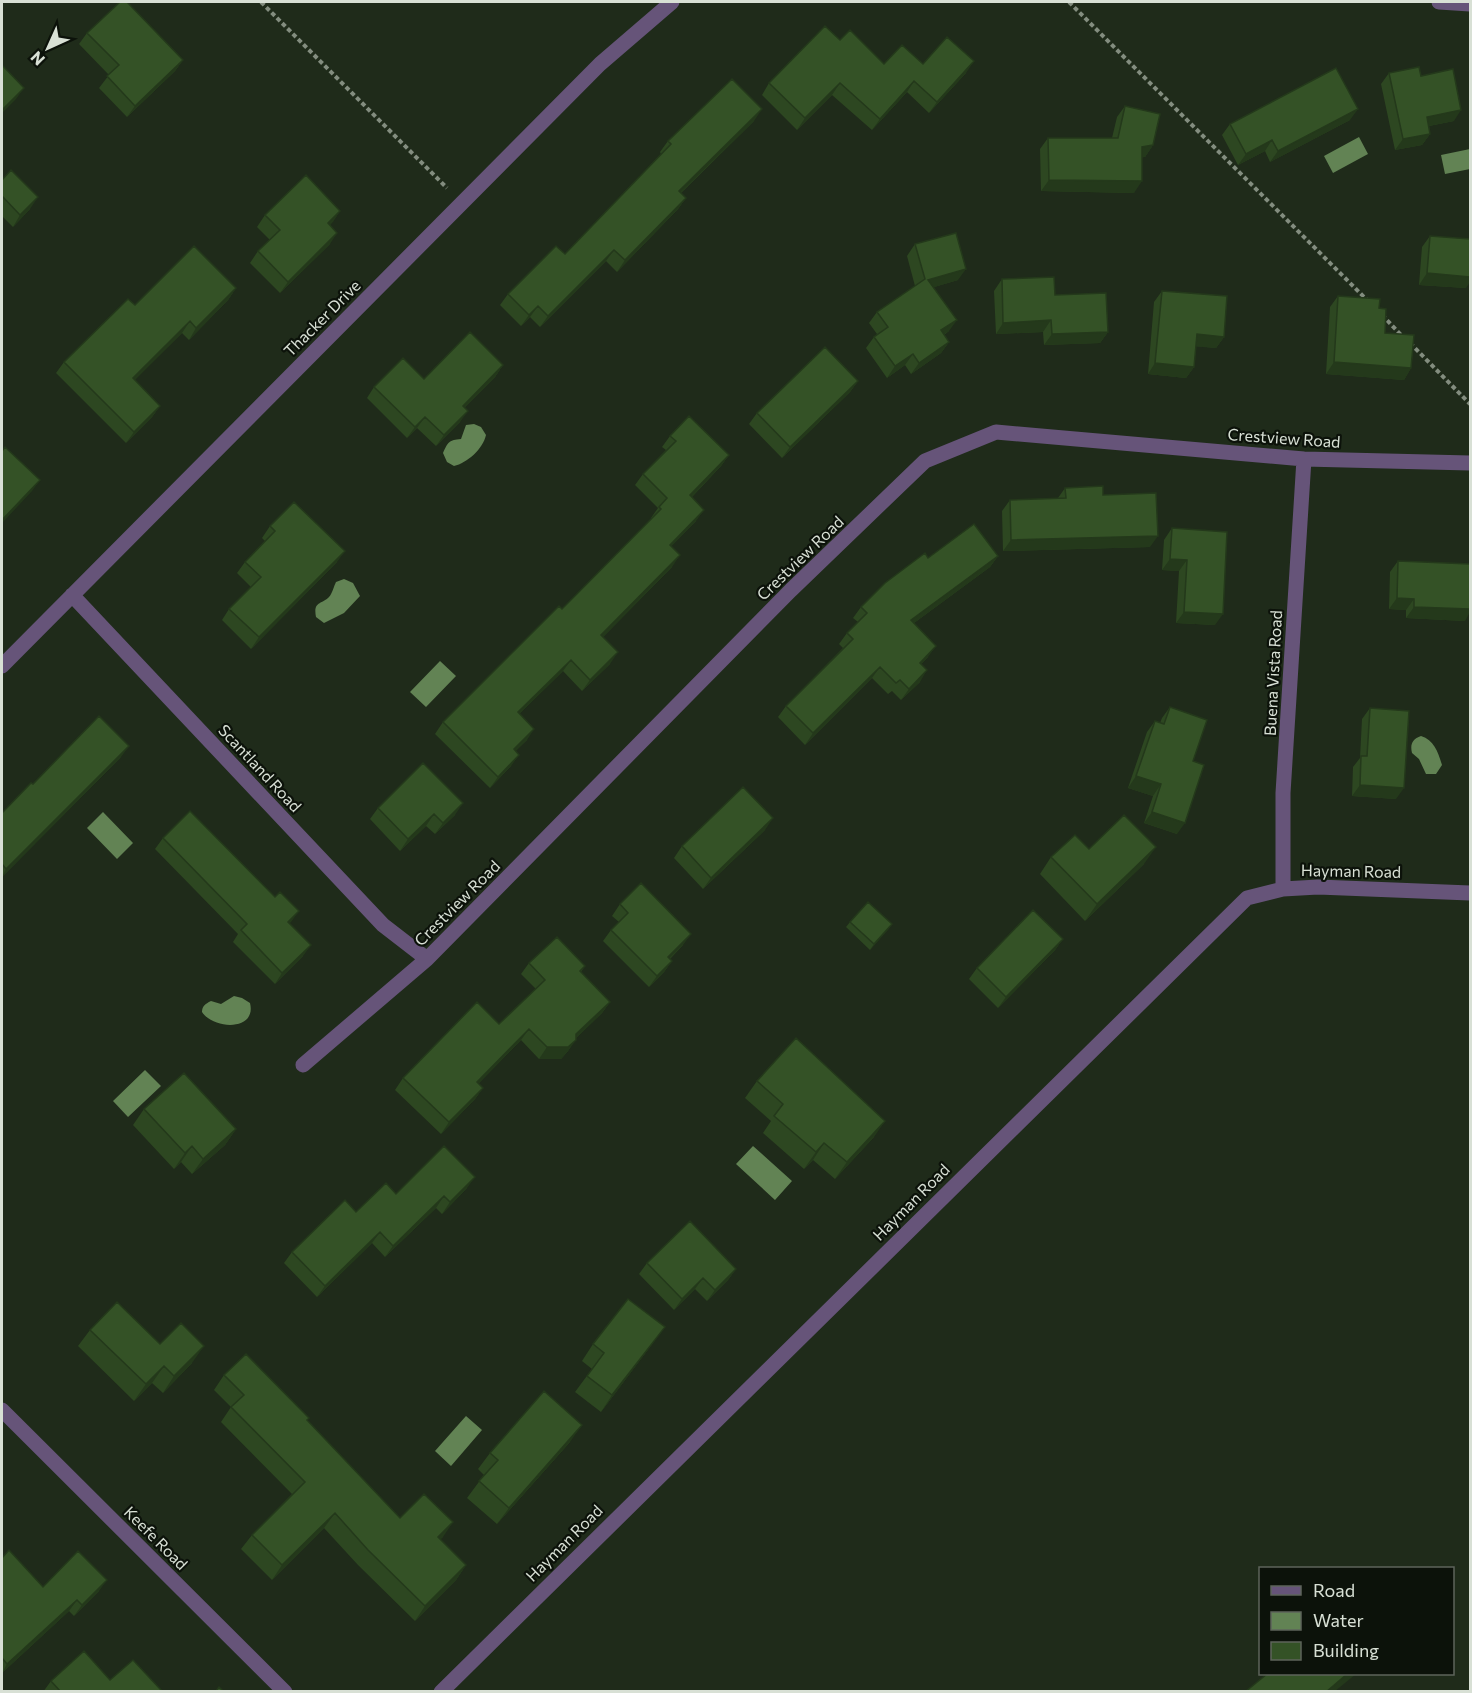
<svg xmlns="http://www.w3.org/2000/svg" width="1472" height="1693" viewBox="0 0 1472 1693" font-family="Commissioner,sans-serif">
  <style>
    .water { fill: #628354 }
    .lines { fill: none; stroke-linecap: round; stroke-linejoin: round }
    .path { stroke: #838d7f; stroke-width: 4; stroke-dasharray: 4.5 3; stroke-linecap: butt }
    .minor { stroke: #665479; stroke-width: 15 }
    .wall { fill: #2d4721 }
    .shaded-wall { fill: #24391b }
    .building { fill: #345226; stroke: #24391b; stroke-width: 1.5 }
    .labels { text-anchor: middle; stroke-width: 4.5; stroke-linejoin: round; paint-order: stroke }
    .street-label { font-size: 16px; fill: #d8e0d5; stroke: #0c120a }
  </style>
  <rect width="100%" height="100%" fill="#1f2b1a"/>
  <path class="water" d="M 1359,137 L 1368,154 L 1333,173 L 1324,156 Z
    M 1470,149 L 1470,169 L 1445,174 L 1441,155 Z
    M 474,424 L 481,427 L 486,435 C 483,449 467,463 454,466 L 447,462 L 443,453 C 448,442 449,440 461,439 L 466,425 Z
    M 344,579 L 353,583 L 360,596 L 344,613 L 324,623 L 316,617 C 313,601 321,605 329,597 C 332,594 334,586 336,582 Z
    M 440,661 L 456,676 L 426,707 L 410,692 Z
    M 1421,736 C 1434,740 1438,752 1442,765 L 1436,774 L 1426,774 L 1419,759 L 1412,753 C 1410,745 1412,739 1421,736 Z
    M 103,812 L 133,843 L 117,859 L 87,828 Z
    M 234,996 L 242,998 L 250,1003 C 257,1031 214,1030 202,1012 C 202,1006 205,1004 211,1001 L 221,1004 Z
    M 145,1070 L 161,1086 L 128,1117 L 113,1101 Z
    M 753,1146 L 792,1181 L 775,1200 L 736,1164 Z
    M 466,1416 L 482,1430 L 451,1466 L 435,1451 Z"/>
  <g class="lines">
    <path class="path" d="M 261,2 L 447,188
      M 1069,2 L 1368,301
      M 1382,315 L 1404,338
      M 1410,343 L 1470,404"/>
    <path class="minor" d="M 1439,2 L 1470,4
      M 72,595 L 383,925 L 427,959
      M 2,666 L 600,64 L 672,2
      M 1283,889 L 1283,793 L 1304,459
      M 303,1065 L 427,959 L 791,590 L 925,461 L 996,432 L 1304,459 L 1470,463
      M 2,1410 L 285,1692
      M 441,1692 L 1247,898 L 1283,889 L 1318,887 L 1470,893"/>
  </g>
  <path class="wall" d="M 87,33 L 183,60 L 175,71 L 127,117 L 99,88 L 109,75 L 79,44 Z
    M 840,40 L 884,64 L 923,64 L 966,73 L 929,113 L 907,92 L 872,130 L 832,95 L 797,130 L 762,95 L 769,83 Z
    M 1389,73 L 1421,76 L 1454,121 L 1429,126 L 1430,134 L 1422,145 L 1395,150 L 1381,84 Z
    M 1125,106 L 1153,145 L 1145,157 L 1142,157 L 1134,193 L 1041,191 L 1040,149 L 1048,138 L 1112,138 L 1117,117 Z
    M 1350,120 L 1270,162 L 1265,151 L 1238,165 L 1222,135 L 1230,124 Z
    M 754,121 L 681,193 L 686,198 L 678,209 L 617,272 L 606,261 L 540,327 L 530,317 L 521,326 L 500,305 L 508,294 L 565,254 L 661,154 L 660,152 L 668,141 Z
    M 2,180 L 30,209 L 13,227 L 2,216 Z
    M 340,211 L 330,225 L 330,244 L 280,293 L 250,263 L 258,251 L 270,240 L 257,227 L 265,215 Z
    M 1430,236 L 1466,288 L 1419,285 L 1422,247 Z
    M 915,244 L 958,280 L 934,287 L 949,331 L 944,335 L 949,342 L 941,353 L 911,374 L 905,365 L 887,378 L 866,348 L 874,337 L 877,334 L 869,323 L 877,312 L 915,286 L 907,256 Z
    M 1002,279 L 1055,295 L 1108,332 L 1100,343 L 1044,345 L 1043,332 L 996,334 L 994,291 Z
    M 236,288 L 228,300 L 189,340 L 182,333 L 134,380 L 160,406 L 152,417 L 126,443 L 56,373 L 64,362 L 135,305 Z
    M 1162,291 L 1224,337 L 1216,348 L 1196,346 L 1194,367 L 1186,378 L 1148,374 L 1154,302 Z
    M 1338,296 L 1379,308 L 1385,333 L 1411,368 L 1404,380 L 1326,374 L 1330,307 Z
    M 503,365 L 495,377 L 464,408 L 460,422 L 436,446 L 417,428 L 407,438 L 367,398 L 374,387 Z
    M 858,381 L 850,392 L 782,458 L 749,424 L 757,413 Z
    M 670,436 L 729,455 L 721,466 L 692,497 L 696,521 L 671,546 L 672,567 L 603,637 L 610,664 L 582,691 L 563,671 L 519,714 L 527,740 L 515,751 L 511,766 L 490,788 L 435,734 L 443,722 L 562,609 L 652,519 L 651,518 L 658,508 L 635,485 L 643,474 L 666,450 L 662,447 Z
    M 1065,488 L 1103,495 L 1150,547 L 1003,551 L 1002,511 L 1010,500 L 1058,498 Z
    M 270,526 L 337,562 L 251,649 L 222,620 L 229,609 L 251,587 L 237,573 L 245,562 L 265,541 L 262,538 Z
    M 1172,528 L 1227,532 L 1215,625 L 1176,623 L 1179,571 L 1162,570 L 1164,540 Z
    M 998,556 L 990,567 L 914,623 L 928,657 L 921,664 L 920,682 L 901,700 L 892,691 L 888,694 L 872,678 L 805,745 L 778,717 L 786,706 L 843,648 L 839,644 L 847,633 L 858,622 L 853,618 L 861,607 L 928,558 Z
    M 1398,561 L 1465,621 L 1406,618 L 1406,610 L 1389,609 L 1390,572 Z
    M 1170,707 L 1193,761 L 1177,834 L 1144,823 L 1153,796 L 1128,788 L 1147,732 L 1155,721 L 1160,723 L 1162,718 Z
    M 1370,708 L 1396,799 L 1352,796 L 1353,767 L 1360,758 L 1362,719 Z
    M 121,757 L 2,877 L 2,813 L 33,784 Z
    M 378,808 L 455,815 L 435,834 L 426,826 L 400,851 L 370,819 Z
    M 765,830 L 703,889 L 674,858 L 682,846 Z
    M 163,838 L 290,924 L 303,956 L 275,984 L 233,942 L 238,934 L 155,849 Z
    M 1089,849 L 1144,864 L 1085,921 L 1040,874 L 1051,857 Z
    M 620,904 L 683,945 L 670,959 L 672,961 L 664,972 L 649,987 L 603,941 L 611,930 L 619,922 L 612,916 Z
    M 850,922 L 892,924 L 870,950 L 846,927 Z
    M 1063,939 L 1055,950 L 998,1008 L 969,979 L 977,968 Z
    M 529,963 L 585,966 L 581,972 L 610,1002 L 602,1013 L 576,1038 L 568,1051 L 561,1059 L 539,1059 L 521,1040 L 478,1084 L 483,1088 L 475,1099 L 441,1134 L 395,1090 L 403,1078 L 499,1024 L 536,989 L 521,974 Z
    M 757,1081 L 874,1137 L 835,1179 L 813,1160 L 804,1169 L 763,1133 L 771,1121 L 745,1098 Z
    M 144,1109 L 236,1129 L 225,1145 L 192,1174 L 181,1162 L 174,1169 L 133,1125 Z
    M 467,1188 L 442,1214 L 436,1208 L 385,1257 L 372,1243 L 317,1297 L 284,1263 L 292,1252 L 356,1212 L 396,1194 Z
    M 647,1263 L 736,1269 L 728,1280 L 707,1301 L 695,1289 L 674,1310 L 639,1274 Z
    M 90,1330 L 192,1363 L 163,1393 L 152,1383 L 134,1401 L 78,1346 Z
    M 653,1343 L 601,1412 L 575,1392 L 592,1369 L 582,1361 L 593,1344 Z
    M 224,1375 L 307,1421 L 400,1518 L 443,1537 L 440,1539 L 466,1565 L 456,1580 L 415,1621 L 358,1565 L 324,1528 L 272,1580 L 241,1549 L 252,1535 L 292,1494 L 221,1422 L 231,1407 L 214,1390 Z
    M 570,1442 L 497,1524 L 467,1498 L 484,1475 L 478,1469 L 490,1453 Z
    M 2,1558 L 43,1587 L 99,1591 L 74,1616 L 69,1611 L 2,1673 Z
    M 110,1680 L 160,1692 L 43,1692 L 51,1681 Z"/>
  <path class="shaded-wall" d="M 183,60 L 175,71 L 127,117 L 135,106 Z
    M 974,61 L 966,73 L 929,113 L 937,102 Z
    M 914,81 L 907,92 L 872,130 L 880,119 Z
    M 840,83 L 832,95 L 797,130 L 805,118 Z
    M 24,88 L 16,99 L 2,113 L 2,110 Z
    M 762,109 L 754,121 L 671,202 L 679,191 Z
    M 1358,109 L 1350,120 L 1270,162 L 1278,151 Z
    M 1461,110 L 1454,121 L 1419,128 L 1427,117 Z
    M 1430,134 L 1422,145 L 1395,150 L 1403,139 Z
    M 1272,140 L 1265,151 L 1238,165 L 1246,154 Z
    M 1153,145 L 1145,157 L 1134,159 L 1142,147 Z
    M 1049,180 L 1142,181 L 1134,193 L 1041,191 Z
    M 38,197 L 30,209 L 13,227 L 20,215 Z
    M 686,198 L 678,209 L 617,272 L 625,260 Z
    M 340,211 L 333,222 L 320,234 L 328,223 Z
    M 337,233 L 330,244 L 280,293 L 288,282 Z
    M 614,250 L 606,261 L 540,327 L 548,316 Z
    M 966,269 L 958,280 L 921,291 L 928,280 Z
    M 1427,273 L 1470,277 L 1470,282 L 1466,288 L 1419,285 Z
    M 236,288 L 228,300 L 189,340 L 196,328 Z
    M 538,306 L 530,317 L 521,326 L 529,315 Z
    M 957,320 L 949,331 L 933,342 L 941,330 Z
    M 1051,320 L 1043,332 L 996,334 L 1003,323 Z
    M 190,321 L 182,333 L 125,390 L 133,378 Z
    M 1108,332 L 1100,343 L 1044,345 L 1052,334 Z
    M 1197,334 L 1224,337 L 1216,348 L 1189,346 Z
    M 949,342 L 941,353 L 911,374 L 919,363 Z
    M 913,354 L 905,365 L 887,378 L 895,366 Z
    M 1334,362 L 1411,368 L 1404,380 L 1326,374 Z
    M 1155,363 L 1194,367 L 1186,378 L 1148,374 Z
    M 503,365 L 495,377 L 455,417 L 463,406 Z
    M 858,381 L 850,392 L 782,458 L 790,447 Z
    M 160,406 L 152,417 L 126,443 L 134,432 Z
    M 468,411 L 460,422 L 436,446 L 444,435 Z
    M 425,417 L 417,428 L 407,438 L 415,427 Z
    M 729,455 L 721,466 L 682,507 L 690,495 Z
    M 40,480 L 32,491 L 2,523 L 2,520 Z
    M 704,510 L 696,521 L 662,556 L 670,545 Z
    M 1158,536 L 1150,547 L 1003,551 L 1011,540 Z
    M 345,551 L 337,562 L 251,649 L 259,637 Z
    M 680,555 L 672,567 L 593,647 L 601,635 Z
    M 998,556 L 990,567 L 903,631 L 911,620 Z
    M 1170,559 L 1187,560 L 1179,571 L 1162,570 Z
    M 1397,598 L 1414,599 L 1406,610 L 1389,609 Z
    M 1414,607 L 1470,609 L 1470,612 L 1465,621 L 1406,618 Z
    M 1184,612 L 1223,614 L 1215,625 L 1176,623 Z
    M 936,646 L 928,657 L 912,674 L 920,663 Z
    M 618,652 L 610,664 L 582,691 L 590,680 Z
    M 571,660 L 563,671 L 510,723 L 518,712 Z
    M 880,667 L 872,678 L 805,745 L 813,733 Z
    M 927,670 L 920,682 L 901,700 L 909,689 Z
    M 534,729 L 527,740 L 506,761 L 514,749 Z
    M 129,746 L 121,757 L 2,877 L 6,869 Z
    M 519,755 L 511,766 L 490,788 L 498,777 Z
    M 1136,776 L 1161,784 L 1153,796 L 1128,788 Z
    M 1360,785 L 1404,788 L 1396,799 L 1352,796 Z
    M 463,803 L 455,815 L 435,834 L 443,823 Z
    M 1152,812 L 1185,823 L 1177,834 L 1144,823 Z
    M 434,814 L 426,826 L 400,851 L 408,839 Z
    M 773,818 L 765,830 L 703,889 L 711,878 Z
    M 1156,847 L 1144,864 L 1085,921 L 1097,904 Z
    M 299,911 L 291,922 L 280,933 L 288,922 Z
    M 892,924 L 888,930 L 870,950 L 874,944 Z
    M 691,934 L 683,945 L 660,968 L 668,957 Z
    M 1063,939 L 1055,950 L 998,1008 L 1006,997 Z
    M 311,945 L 303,956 L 275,984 L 282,973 Z
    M 672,961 L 664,972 L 649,987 L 657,976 Z
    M 610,1002 L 602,1013 L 568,1046 L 576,1034 Z
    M 529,1029 L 521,1040 L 469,1093 L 477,1082 Z
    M 576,1040 L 568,1051 L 561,1059 L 539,1059 L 547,1047 Z
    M 483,1088 L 475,1099 L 441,1134 L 449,1122 Z
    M 885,1121 L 874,1137 L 835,1179 L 847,1162 Z
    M 236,1129 L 225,1145 L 192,1174 L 203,1159 Z
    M 824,1143 L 813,1160 L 804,1169 L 816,1152 Z
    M 192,1146 L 181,1162 L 174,1169 L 185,1153 Z
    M 475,1177 L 467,1188 L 442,1214 L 450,1202 Z
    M 444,1196 L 436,1208 L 385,1257 L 393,1246 Z
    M 380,1232 L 372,1243 L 317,1297 L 325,1286 Z
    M 736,1269 L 728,1280 L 707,1301 L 715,1290 Z
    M 703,1278 L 695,1289 L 674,1310 L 682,1299 Z
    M 665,1327 L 653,1343 L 601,1412 L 612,1395 Z
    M 204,1346 L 192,1363 L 163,1393 L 174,1376 Z
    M 164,1366 L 152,1383 L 134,1401 L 146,1384 Z
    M 582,1425 L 570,1442 L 497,1524 L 509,1508 Z
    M 335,1513 L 324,1528 L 272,1580 L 282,1565 Z
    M 453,1522 L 443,1537 L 428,1552 L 438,1537 Z
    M 466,1565 L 456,1580 L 415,1621 L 425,1606 Z
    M 107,1580 L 99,1591 L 74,1616 L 82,1605 Z
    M 77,1600 L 69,1611 L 2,1673 L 7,1664 Z
    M 1347,1674 L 1356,1674 L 1334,1692 L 1326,1692 Z"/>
  <path class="building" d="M 120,2 L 127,2 L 183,60 L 135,106 L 107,76 L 119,65 L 87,33 Z
    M 825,26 L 840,40 L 850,30 L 884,64 L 902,45 L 923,64 L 947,37 L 974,61 L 937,102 L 914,81 L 880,119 L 840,83 L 805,118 L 769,83 Z
    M 2,65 L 24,88 L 2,110 Z
    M 1419,67 L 1421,76 L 1453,69 L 1461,110 L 1427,117 L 1430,134 L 1403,139 L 1389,73 Z
    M 1336,68 L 1358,109 L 1278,151 L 1272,140 L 1246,154 L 1230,124 Z
    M 732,79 L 762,109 L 679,191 L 686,198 L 625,260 L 614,250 L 548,316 L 538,306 L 529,315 L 508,294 L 556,246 L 565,254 L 671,144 L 668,141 Z
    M 1125,106 L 1160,114 L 1153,145 L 1142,147 L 1142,181 L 1049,180 L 1048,138 L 1118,138 Z
    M 11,170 L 38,197 L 20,215 L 2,196 L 2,180 Z
    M 306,175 L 340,211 L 328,223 L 337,233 L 288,282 L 258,251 L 280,230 L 265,215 Z
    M 956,233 L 966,269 L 928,280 L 957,320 L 941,330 L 949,342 L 919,363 L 913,354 L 895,366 L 874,337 L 888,327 L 877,312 L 925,279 L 915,244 Z
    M 1430,236 L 1470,239 L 1470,277 L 1427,273 Z
    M 194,246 L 236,288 L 196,328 L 190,321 L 133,378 L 160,406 L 134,432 L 64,362 L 128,299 L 135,305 Z
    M 1054,277 L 1055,295 L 1106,293 L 1108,332 L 1052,334 L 1051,320 L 1003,323 L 1002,279 Z
    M 1162,291 L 1227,296 L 1224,337 L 1197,334 L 1194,367 L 1155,363 Z
    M 1338,296 L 1380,299 L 1379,308 L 1386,309 L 1385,333 L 1414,335 L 1411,368 L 1334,362 Z
    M 470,332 L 503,365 L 463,406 L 468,411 L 444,435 L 425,417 L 415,427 L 374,387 L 403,358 L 424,379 Z
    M 825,347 L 858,381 L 790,447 L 757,413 Z
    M 689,416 L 729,455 L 690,495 L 704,510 L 670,545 L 680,555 L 601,635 L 618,652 L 590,680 L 571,660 L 518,712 L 534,729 L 514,749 L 519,755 L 498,777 L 443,722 L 559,606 L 562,609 L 661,509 L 659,507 L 667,498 L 643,474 L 676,441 L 670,436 Z
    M 5,447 L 40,480 L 2,520 L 2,451 Z
    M 1103,486 L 1103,495 L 1156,493 L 1158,536 L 1011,540 L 1010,500 L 1066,498 L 1065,488 Z
    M 294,502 L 345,551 L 259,637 L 229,609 L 261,577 L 245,562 L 275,531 L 270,526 Z
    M 974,524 L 998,556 L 911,620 L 936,646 L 920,663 L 927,670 L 909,689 L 900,680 L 896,683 L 880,667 L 813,733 L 786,706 L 853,639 L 847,633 L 867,613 L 861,607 L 885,583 L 925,553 L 928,558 Z
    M 1172,528 L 1227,532 L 1223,614 L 1184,612 L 1187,560 L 1170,559 Z
    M 1398,561 L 1470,564 L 1470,609 L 1414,607 L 1414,599 L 1397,598 Z
    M 1170,707 L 1207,720 L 1193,761 L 1204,765 L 1185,823 L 1152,812 L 1161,784 L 1136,776 L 1155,721 L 1164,724 Z
    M 1370,708 L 1409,711 L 1404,788 L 1360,785 L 1361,756 L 1367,756 Z
    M 99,716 L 129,746 L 6,869 L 2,864 L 2,813 L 31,783 L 33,784 Z
    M 423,763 L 463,803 L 443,823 L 434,814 L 408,839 L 378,808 Z
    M 743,787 L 773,818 L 711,878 L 682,846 Z
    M 190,811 L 275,897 L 280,892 L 299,911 L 288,922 L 311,945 L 282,973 L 241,930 L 247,924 L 163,838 Z
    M 1124,815 L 1156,847 L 1097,904 L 1051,857 L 1075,835 L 1089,849 Z
    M 641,883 L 691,934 L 668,957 L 672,961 L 657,976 L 611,930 L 628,913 L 620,904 Z
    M 868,902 L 892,924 L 874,944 L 850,922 Z
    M 1033,910 L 1063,939 L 1006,997 L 977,968 Z
    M 557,937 L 585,966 L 580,971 L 610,1002 L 576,1034 L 576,1040 L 568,1047 L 547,1047 L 529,1029 L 477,1082 L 483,1088 L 449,1122 L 403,1078 L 477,1002 L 499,1024 L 545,980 L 529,963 Z
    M 796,1038 L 885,1121 L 847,1162 L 824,1143 L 816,1152 L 774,1116 L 783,1104 L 757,1081 Z
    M 184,1073 L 236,1129 L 203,1159 L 192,1146 L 185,1153 L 144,1109 Z
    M 444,1146 L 475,1177 L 450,1202 L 444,1196 L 393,1246 L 380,1232 L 325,1286 L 292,1252 L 345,1200 L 356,1212 L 386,1183 L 396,1194 Z
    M 690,1221 L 736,1269 L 715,1290 L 703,1278 L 682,1299 L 647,1263 Z
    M 628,1299 L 665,1327 L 612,1395 L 587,1376 L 604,1353 L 593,1344 Z
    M 117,1302 L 160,1344 L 181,1323 L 204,1346 L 174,1376 L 164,1366 L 146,1384 L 90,1330 Z
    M 246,1354 L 309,1418 L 307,1420 L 400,1518 L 424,1494 L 453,1522 L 438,1537 L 466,1565 L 425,1606 L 368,1550 L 335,1513 L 282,1565 L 252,1535 L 305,1482 L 231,1407 L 244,1395 L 224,1375 Z
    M 544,1391 L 582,1425 L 509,1508 L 479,1481 L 498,1460 L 490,1453 Z
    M 9,1550 L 43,1587 L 78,1551 L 107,1580 L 82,1605 L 77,1600 L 7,1664 L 2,1658 L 2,1558 Z
    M 84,1651 L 110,1680 L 133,1660 L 161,1690 L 159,1692 L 61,1692 L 51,1681 Z
    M 1267,1674 L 1347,1674 L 1326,1692 L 1245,1692 Z
    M 219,1687 L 224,1692 L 215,1692 Z"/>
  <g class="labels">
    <g class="street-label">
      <text transform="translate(322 318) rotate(-45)" y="6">Thacker Drive</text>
      <text transform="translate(1284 438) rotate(4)" y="6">Crestview Road</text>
      <text transform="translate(800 558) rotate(-44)" y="6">Crestview Road</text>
      <text transform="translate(1273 673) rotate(-87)" y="6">Buena Vista Road</text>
      <text transform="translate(260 768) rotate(47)" y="6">Scantland Road</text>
      <text transform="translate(1351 871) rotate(1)" y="6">Hayman Road</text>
      <text transform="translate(457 903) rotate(-45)" y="6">Crestview Road</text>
      <text transform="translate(911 1202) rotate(-45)" y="6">Hayman Road</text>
      <text transform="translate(156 1538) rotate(45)" y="6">Keefe Road</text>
      <text transform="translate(564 1543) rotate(-45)" y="6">Hayman Road</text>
    </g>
  </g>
  <rect width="1472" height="1693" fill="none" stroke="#d8e0d5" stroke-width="6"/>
  <rect x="1259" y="1567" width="195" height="108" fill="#0c120a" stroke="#5e645b" stroke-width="1.5"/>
  <rect x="1271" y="1586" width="30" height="9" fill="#665479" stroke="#5e645b" stroke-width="1.5"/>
  <text x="1313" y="1597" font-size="18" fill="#d8e0d5">Road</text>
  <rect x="1271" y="1612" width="30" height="18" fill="#628354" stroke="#5e645b" stroke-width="1.5"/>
  <text x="1313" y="1627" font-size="18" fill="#d8e0d5">Water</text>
  <rect x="1271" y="1642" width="30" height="18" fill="#345226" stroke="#5e645b" stroke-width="1.5"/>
  <text x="1313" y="1657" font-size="18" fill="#d8e0d5">Building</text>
  <g transform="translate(48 48) rotate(225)" stroke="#0c120a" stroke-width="4.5" paint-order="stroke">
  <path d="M0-4.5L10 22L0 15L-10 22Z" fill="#d8e0d5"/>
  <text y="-9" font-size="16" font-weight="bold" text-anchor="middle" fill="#d8e0d5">N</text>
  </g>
</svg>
